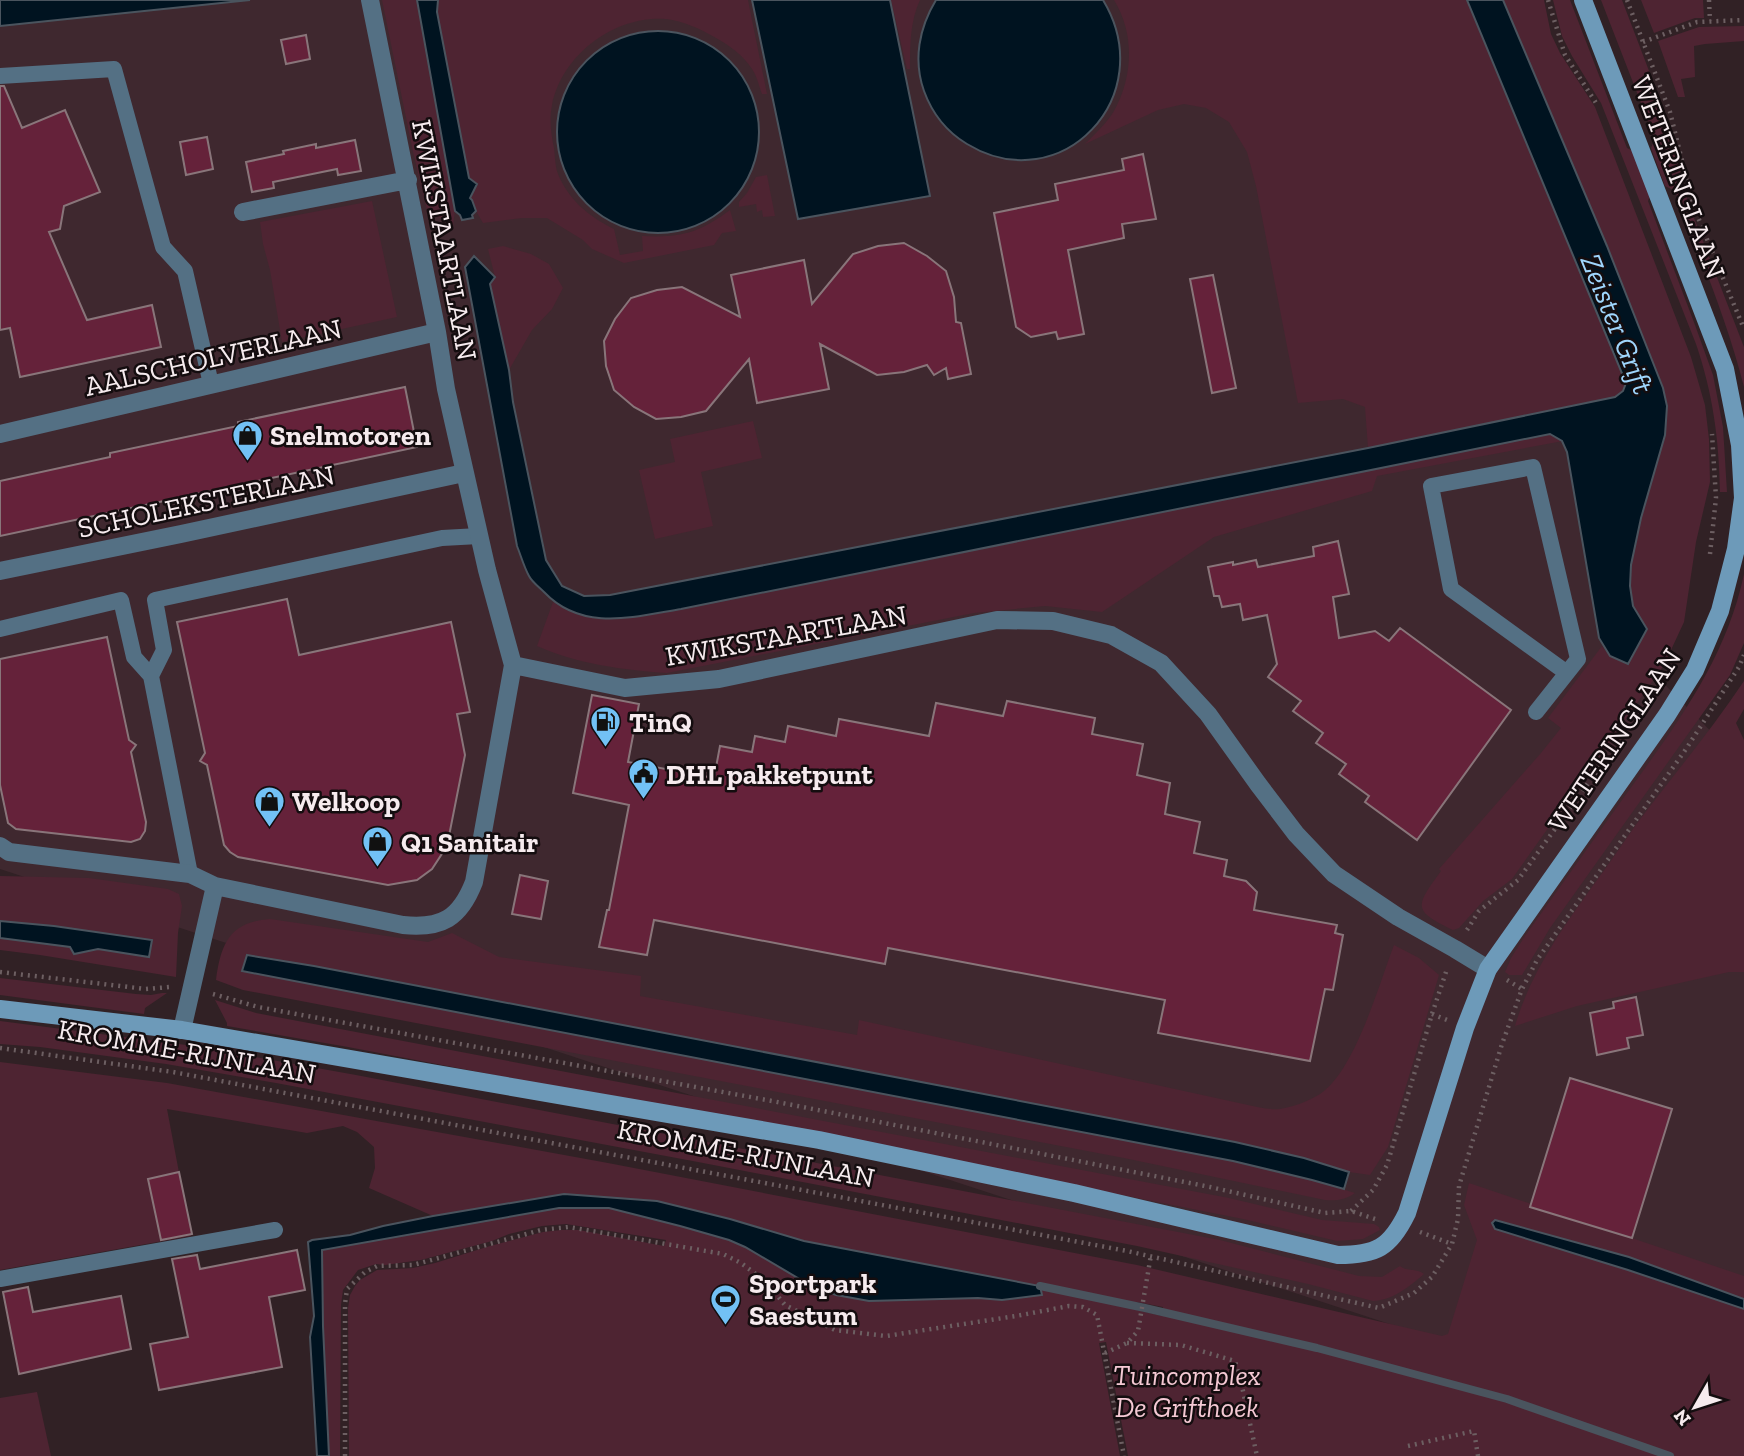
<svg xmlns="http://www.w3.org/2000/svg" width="1744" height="1456" viewBox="0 0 1744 1456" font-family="'Zilla Slab',serif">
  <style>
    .built { fill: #3f282f }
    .green { fill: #4e2432; fill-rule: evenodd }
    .water { fill: #001320; stroke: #4a545e; stroke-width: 2 }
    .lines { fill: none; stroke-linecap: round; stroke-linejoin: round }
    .stream { stroke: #4a545e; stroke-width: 8 }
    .building { fill: #65223a; stroke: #89757a; stroke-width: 2 }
    .path { stroke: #6d5f62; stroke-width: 4.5; stroke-dasharray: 2 5; stroke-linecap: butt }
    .lane { stroke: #547084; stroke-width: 16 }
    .street { stroke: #547084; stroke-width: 18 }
    .secondary { stroke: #6d9ab9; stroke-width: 18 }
    .labels { text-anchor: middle; stroke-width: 5; stroke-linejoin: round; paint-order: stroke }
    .street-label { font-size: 28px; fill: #f6ebee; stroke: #140d0f }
    .poi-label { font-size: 28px; font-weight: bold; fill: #f6ebee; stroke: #140d0f; text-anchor: start }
    .park-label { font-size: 28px; font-style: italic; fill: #f5c9d4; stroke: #140d0f }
    .water-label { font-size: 30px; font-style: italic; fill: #9fd5fc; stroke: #140d0f }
  </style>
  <rect width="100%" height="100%" fill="#312125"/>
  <path class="built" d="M 142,0 L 1492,0 L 1614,633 L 1744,765 L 1744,1440 L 0,869 L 0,21 Z"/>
  <path class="green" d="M 382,0 L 417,0 L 455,211 L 453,226 L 427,210 L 413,152 Z
    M 438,0 L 748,0 L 767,94 L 762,94 C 759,86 757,76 752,69 C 744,56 729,45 716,38 C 701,29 683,21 666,19 C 614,15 562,55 552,105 C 549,120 551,133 554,148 C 555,156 555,166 558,174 C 569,201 590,217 614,229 L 620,255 L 643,251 L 642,236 C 681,238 699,233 730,210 L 736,231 L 722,233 L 714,245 L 624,263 L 592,249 L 583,240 L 547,218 L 522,218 L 483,223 L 476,211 L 472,200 L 470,199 L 477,184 L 469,178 L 437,12 Z
    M 891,0 L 920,0 C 910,21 910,46 910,69 L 907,69 Z
    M 1114,0 L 1467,0 L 1626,383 L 1623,391 L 1615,397 L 1368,448 L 1365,407 L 1343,399 L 1298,403 L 1256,186 L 1247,152 L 1229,122 L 1206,108 L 1184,104 L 1158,110 L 1085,144 C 1095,134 1107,123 1114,111 C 1133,77 1135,34 1114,0 Z
    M 1503,0 L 1544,0 L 1551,34 L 1560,53 L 1595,107 L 1691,357 L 1705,405 L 1709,439 L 1710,482 L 1696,542 L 1684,622 L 1664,665 L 1512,879 L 1483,901 L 1459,928 L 1453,930 C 1412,910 1415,907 1441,871 L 1439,869 L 1541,753 L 1561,728 L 1548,718 L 1602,646 L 1610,656 L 1628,664 L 1647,629 L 1633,606 L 1630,586 L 1631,565 L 1641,518 L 1665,435 L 1667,406 L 1663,388 L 1607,246 Z
    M 1553,0 L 1570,0 L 1627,148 L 1635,152 L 1652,190 L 1648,201 L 1695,325 L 1713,375 L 1723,427 L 1727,492 L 1720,492 C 1719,439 1713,394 1696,344 L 1601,103 L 1572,56 L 1562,36 Z
    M 1601,0 L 1622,0 L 1654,84 L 1668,126 L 1689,205 L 1744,347 L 1744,387 C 1727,320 1700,256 1675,191 L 1665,186 L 1651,148 L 1655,139 Z
    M 1641,0 L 1703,0 L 1704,18 L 1695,18 L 1654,33 Z
    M 1744,26 L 1744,41 L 1705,44 L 1694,46 L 1695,77 L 1681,79 L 1685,97 L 1678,97 L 1658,41 L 1699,27 Z
    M 767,175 L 775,216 L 763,217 L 762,210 L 757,212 L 756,204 L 739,207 L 739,202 L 747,193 L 756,177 Z
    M 372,201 L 397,317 L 282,342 L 270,270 L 263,244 L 260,222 Z
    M 503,246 L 531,254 L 549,264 L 563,288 L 552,309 L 532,330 L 509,370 L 490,283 L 495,277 L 488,249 Z
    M 753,421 L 762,458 L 701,472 L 713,526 L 655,539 L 639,470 L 675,462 L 670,439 Z
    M 1550,434 L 1563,441 L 1377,476 L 1372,491 L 1214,537 L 1102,612 L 1045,606 L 974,613 L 667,673 C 623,670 578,664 537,646 L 553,602 L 568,611 L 681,609 Z
    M 1744,574 L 1744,643 L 1730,675 L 1550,928 L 1522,975 L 1509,975 L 1505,972 L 1511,958 L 1525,936 C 1559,888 1593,841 1627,793 C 1677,724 1726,659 1744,574 Z
    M 1744,681 L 1744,709 L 1736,723 L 1744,740 L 1744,972 L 1729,972 L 1577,1006 L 1515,1026 C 1530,974 1561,930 1592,887 C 1607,867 1621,846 1635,826 C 1671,778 1710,732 1744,681 Z
    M 0,876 L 89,878 L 168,889 L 179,894 L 182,906 L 178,933 L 176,977 L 40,955 L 0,950 Z
    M 270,919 L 428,942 L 452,933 L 499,957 L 641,976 L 640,996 L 857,1035 L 859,1020 L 1248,1105 C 1258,1107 1270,1110 1280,1109 C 1293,1107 1309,1101 1320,1094 C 1355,1071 1379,984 1394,945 L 1419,958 L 1439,975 L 1388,1147 L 1370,1175 L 1349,1172 L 1304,1158 L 1235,1142 L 314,966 L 247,955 L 243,970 L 1233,1161 L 1312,1180 L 1355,1193 C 1345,1200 1336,1201 1325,1200 L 1124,1158 L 243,990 L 216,980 C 221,943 230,922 270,919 Z
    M 0,978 L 136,994 L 151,995 L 162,993 L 167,993 L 145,1008 L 144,1014 L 0,995 Z
    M 215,1000 L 256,1013 L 1229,1198 L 1322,1220 L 1374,1224 L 1379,1227 L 1380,1230 L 1363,1239 L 1337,1241 L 1243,1219 L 1127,1196 L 348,1047 L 227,1026 L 227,1023 Z
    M 0,1021 L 194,1046 L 356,1075 L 1220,1240 L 1359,1276 L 1382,1277 L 1400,1266 C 1407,1272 1417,1268 1424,1274 C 1409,1287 1393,1300 1373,1301 L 1308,1284 L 1137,1246 L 698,1162 L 276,1083 L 166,1064 L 40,1047 L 0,1044 Z
    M 0,1062 L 167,1083 L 608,1163 L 1137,1265 L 1442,1336 L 1448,1334 L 1477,1240 L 1464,1205 L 1469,1183 L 1744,1276 L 1744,1299 L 1629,1257 L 1495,1220 L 1495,1229 L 1628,1270 L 1744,1309 L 1744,1456 L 1128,1456 L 1106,1342 L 1099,1343 L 1120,1456 L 349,1456 L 348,1308 L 350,1295 L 355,1286 L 360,1280 L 377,1270 L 413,1268 L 435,1263 L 490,1246 L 543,1232 L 561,1230 L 579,1230 L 664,1246 L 666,1240 L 566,1224 L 542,1226 L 509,1234 L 492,1241 L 421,1260 L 385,1265 L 376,1264 L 358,1270 L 343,1290 L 341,1305 L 340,1456 L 329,1456 L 322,1326 L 322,1250 L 559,1208 L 609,1208 L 680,1226 L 729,1240 L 745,1247 L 803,1281 L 836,1295 L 869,1301 L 978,1298 L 1002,1300 L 906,1261 L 803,1241 L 730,1219 L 564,1194 L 433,1216 L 369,1188 L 375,1168 L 374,1147 L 357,1132 L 343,1126 L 307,1133 L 167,1109 L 191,1236 L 0,1270 ZM 1137,1302 L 1163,1307 L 1162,1316 L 1137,1310 Z
    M 37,1392 L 51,1456 L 0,1456 L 0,1398 Z"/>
  <path class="water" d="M 0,0 L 250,0 L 0,26 Z
    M 417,0 L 438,0 L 437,12 L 469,178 L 477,184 L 470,198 L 472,200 L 476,211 L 472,215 L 473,218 L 462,220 L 460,215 L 455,211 Z
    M 752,0 L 890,0 L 930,196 L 798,219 Z
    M 936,0 L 1103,0 C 1161,96 1061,201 967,144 C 947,132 932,113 924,91 C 913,60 919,28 936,0 Z
    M 1467,0 L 1503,0 L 1607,246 L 1663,388 L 1667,406 L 1665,435 L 1641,518 L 1631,565 L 1630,586 L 1633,606 L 1647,629 L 1628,664 L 1610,656 L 1599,638 L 1567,452 L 1562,441 L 1550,434 L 681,609 C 633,617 582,632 544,592 C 539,587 532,582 529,576 C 524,567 521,556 517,546 L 465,267 L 474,256 L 495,277 L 490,284 L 509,370 L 513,402 L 546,560 L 562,586 L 584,596 L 610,595 L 1368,448 L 1615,397 L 1623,391 L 1626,383 Z
    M557 132a101 101 0 1 1 202 0a101 101 0 1 1-202 0Z
    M 0,921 L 54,926 L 152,940 L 149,957 L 98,949 L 74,954 L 70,947 L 0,938 Z
    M 247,955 L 314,966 L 1235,1142 L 1304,1158 L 1349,1172 L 1344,1189 L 1312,1180 L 1233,1161 L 242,971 Z
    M 564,1194 L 657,1201 L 730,1219 L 804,1241 L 1040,1286 L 1042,1295 L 1002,1300 L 978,1298 L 869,1301 L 836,1295 L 803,1281 L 745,1247 L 729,1240 L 680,1226 L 609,1208 L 559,1208 L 322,1250 L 323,1326 L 329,1456 L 317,1456 L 310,1337 L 314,1316 L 308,1242 L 312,1240 L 350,1235 L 383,1226 L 433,1216 Z
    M 1495,1220 L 1629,1257 L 1744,1299 L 1744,1309 L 1628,1270 L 1495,1229 L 1492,1223 Z"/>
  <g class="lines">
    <path class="stream" d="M 1040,1286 L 1145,1308 L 1317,1348 L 1507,1399 L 1670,1456"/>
  </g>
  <path class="building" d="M 306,35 L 310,59 L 286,64 L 281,40 Z
    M 0,86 L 4,86 L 22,128 L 65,110 L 100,192 L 64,206 L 60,229 L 49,232 L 87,320 L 152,305 L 161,347 L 20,377 L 10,328 L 0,330 Z
    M 207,137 L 213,169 L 186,175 L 180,142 Z
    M 355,140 L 361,171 L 338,175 L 337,169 L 273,182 L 274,188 L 252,192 L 246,162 L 284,154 L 283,151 L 316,144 L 316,148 Z
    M 1143,154 L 1156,219 L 1122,224 L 1124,238 L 1068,250 L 1084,334 L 1058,339 L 1056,332 L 1031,337 L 1016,327 L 994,213 L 1058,200 L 1055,184 L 1124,170 L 1122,159 Z
    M 904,243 L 927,256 L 946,271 L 954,297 L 956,322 L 961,323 L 971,374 L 948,379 L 946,368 L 934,375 L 927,365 L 904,372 L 877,375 L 820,344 L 829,389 L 757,403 L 749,359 L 706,411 L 681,417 L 656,419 L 634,407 L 614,390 L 606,366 L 604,341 L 615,319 L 631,298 L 657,290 L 682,287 L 740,317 L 731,275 L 804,260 L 812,304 L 853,254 L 878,246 Z
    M 1213,275 L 1236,388 L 1212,393 L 1190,279 Z
    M 405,387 L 417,447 L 0,536 L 0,481 L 110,457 L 110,453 L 238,426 L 238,422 Z
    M 1338,541 L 1349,594 L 1333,597 L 1339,638 L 1375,631 L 1389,641 L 1400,628 L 1511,710 L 1417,840 L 1365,802 L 1369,796 L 1339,774 L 1346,764 L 1316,743 L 1323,733 L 1293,711 L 1301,701 L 1268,677 L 1277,664 L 1267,615 L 1243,620 L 1240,604 L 1222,607 L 1219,596 L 1214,596 L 1208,567 L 1233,562 L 1233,565 L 1256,560 L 1258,567 L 1314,556 L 1313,547 Z
    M 287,599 L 299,655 L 451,622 L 470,712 L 457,714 L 465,755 L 447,846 L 432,869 L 417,880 L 388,885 L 238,857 L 230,852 L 224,845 L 207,765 L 200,761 L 205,753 L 177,622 Z
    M 107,637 L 129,740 L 136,745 L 131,752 L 146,822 L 145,831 L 140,839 L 131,842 L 16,829 L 8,823 L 0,785 L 0,659 Z
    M 592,695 L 639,704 L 628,762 L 714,778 L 720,746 L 752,752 L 755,736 L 785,742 L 788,726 L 836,736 L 839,719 L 929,736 L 936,703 L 1003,716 L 1007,701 L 1095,718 L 1092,734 L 1143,744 L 1137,775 L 1170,783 L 1165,814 L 1200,822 L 1194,853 L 1227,860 L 1224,876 L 1246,881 L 1257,892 L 1254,910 L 1337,925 L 1335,933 L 1343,935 L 1333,990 L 1325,989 L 1310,1061 L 1158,1033 L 1165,1000 L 888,948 L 885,964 L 654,920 L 647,955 L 599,947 L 607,910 L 609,910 L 629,805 L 573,793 Z
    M 520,875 L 548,881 L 541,919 L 512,914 Z
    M 1636,997 L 1643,1035 L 1627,1038 L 1629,1048 L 1597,1055 L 1590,1013 L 1614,1008 L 1613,1002 Z
    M 1570,1078 L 1672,1109 L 1632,1238 L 1530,1207 Z
    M 179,1172 L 192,1234 L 161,1240 L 148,1179 Z
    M 297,1250 L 305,1290 L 269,1297 L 282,1367 L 159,1390 L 150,1344 L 188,1337 L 172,1259 L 197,1255 L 200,1269 Z
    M 28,1287 L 33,1312 L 121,1296 L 131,1349 L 19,1374 L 3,1292 Z"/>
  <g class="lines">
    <path class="path" d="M 1548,0 L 1565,55 L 1598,106
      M 1627,0 L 1670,112 L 1693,205 L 1744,329
      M 1709,0 L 1710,21
      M 1643,42 L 1697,22 L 1744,20
      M 1710,554 L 1716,498 L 1712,434
      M 1467,930 L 1479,911 L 1518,880 L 1602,764
      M 0,972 L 146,989 L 170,987
      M 1507,980 L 1522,989
      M 213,994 L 258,1007 L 772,1101 L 1063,1158 L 1210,1187 L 1325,1213 L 1351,1211 L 1378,1220
      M 1432,1014 L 1447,1020
      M 0,1048 L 173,1072 L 1127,1251 L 1379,1308 L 1414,1293 L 1432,1277 L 1452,1244 L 1458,1219 L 1459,1186 L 1502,1044 L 1522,989 L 1537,960 L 1686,749 L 1739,667 L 1744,655
      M 1351,1211 L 1373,1190 L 1387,1165 L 1432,1014 L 1447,969
      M 1420,1232 L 1452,1244
      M 1127,1343 L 1181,1345 L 1235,1361 L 1243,1391 L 1257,1456
      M 1105,1353 L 1127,1343 L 1138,1331 L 1151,1255
      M 1408,1446 L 1474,1431 L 1478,1456
      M 345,1456 L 345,1304 L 347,1289 L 365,1272 L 377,1266 L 413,1265 L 541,1230 L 569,1227 L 723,1254 L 741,1263 L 765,1281 L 785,1305 L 835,1330 L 886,1336 L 1016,1316 L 1069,1306 L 1083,1307 L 1097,1315 L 1124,1456"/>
    <path class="lane" d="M 0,76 L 114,69 L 163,247 L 185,271 L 211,384
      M 0,629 L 121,600 L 134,657 L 151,676
      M 1536,712 L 1578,659 L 1533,467 L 1431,486 L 1451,589 L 1567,673
      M 190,874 L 151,676 L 164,650 L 155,600 L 442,538 L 479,536
      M 0,1279 L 275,1230"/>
    <path class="street" d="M 243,212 L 408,180
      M 0,434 L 437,332
      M 0,571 L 181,534 L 464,473
      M 513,665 L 625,688 L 719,679 L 997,620 L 1053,621 L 1111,635 L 1161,663 L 1208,714 L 1258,784 L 1296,834 L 1334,874 L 1398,917 L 1455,949 L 1488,969
      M 0,846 L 9,852 L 190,874 L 215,886 L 403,925 C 442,929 460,918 474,882 L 513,665 L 487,570 L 446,389 L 437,332 L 370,0
      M 182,1030 L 215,886"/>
    <path class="secondary" d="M 0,1009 L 182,1030 L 819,1140 L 1074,1193 L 1338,1255 C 1376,1255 1390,1248 1407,1213 L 1465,1028 L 1488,969 L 1667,715 L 1695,670 L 1720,611 L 1736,549 L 1743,498 L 1740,445 L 1725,369 L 1583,0"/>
  </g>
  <defs>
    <symbol id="shop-pin" viewBox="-11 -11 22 30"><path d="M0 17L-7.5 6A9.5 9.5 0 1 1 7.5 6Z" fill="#72c1f5" stroke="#140d0f"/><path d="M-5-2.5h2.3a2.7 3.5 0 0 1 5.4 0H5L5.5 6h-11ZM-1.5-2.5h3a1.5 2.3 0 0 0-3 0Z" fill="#111"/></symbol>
    <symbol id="fuel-pin" viewBox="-11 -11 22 30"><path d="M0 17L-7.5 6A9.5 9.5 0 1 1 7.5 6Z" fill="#72c1f5" stroke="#140d0f"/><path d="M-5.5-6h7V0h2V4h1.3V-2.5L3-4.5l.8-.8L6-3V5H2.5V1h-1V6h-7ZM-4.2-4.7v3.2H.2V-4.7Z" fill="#111"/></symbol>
    <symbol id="civic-pin" viewBox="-11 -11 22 30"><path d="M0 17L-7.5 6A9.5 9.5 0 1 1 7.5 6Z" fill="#72c1f5" stroke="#140d0f"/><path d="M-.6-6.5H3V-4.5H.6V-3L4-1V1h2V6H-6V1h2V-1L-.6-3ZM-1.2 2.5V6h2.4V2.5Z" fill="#111"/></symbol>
    <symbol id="stadium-pin" viewBox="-11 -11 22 30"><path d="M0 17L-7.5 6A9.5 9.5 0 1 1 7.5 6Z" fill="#72c1f5" stroke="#140d0f"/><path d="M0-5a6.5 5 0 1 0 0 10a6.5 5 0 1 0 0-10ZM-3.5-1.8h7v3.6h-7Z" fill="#111"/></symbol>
  </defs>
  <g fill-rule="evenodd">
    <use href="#shop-pin" x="230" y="418" width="35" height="47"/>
    <use href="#fuel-pin" x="588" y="704" width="35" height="47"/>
    <use href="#civic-pin" x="626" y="756" width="35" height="47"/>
    <use href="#shop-pin" x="252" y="784" width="35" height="47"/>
    <use href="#shop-pin" x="360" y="824" width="35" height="47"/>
    <use href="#stadium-pin" x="708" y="1282" width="35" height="47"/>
  </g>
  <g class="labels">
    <g class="street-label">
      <text transform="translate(1679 177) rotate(69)" y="10">WETERINGLAAN</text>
      <text transform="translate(445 240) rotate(79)" y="10">KWIKSTAARTLAAN</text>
      <text transform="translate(213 357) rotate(-13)" y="10">AALSCHOLVERLAAN</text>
      <text transform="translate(206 501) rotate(-12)" y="10">SCHOLEKSTERLAAN</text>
      <text transform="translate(786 635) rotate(-10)" y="10">KWIKSTAARTLAAN</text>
      <text transform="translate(1614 740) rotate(-56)" y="10">WETERINGLAAN</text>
      <text transform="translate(187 1051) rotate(10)" y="10">KROMME-RIJNLAAN</text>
      <text transform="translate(746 1153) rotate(11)" y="10">KROMME-RIJNLAAN</text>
    </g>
    <g class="poi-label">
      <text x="270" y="445">Snelmotoren</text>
      <text x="629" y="732">TinQ</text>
      <text x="666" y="784">DHL pakketpunt</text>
      <text x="292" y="811">Welkoop</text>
      <text x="401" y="852">Q1 Sanitair</text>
      <text x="749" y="1293">Sportpark<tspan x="749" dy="32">Saestum</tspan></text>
    </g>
    <g class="park-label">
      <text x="1187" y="1385">Tuincomplex<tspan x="1187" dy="32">De Grifthoek</tspan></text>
    </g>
    <g class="water-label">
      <text transform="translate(1617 324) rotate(68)" y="10">Zeister Grift</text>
    </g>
  </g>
  <g transform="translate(1695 1407) rotate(231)" stroke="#140d0f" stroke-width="5" paint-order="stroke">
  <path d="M0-5L12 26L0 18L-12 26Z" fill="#f6ebee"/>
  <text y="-10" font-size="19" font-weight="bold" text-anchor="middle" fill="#f6ebee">N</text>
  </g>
</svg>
